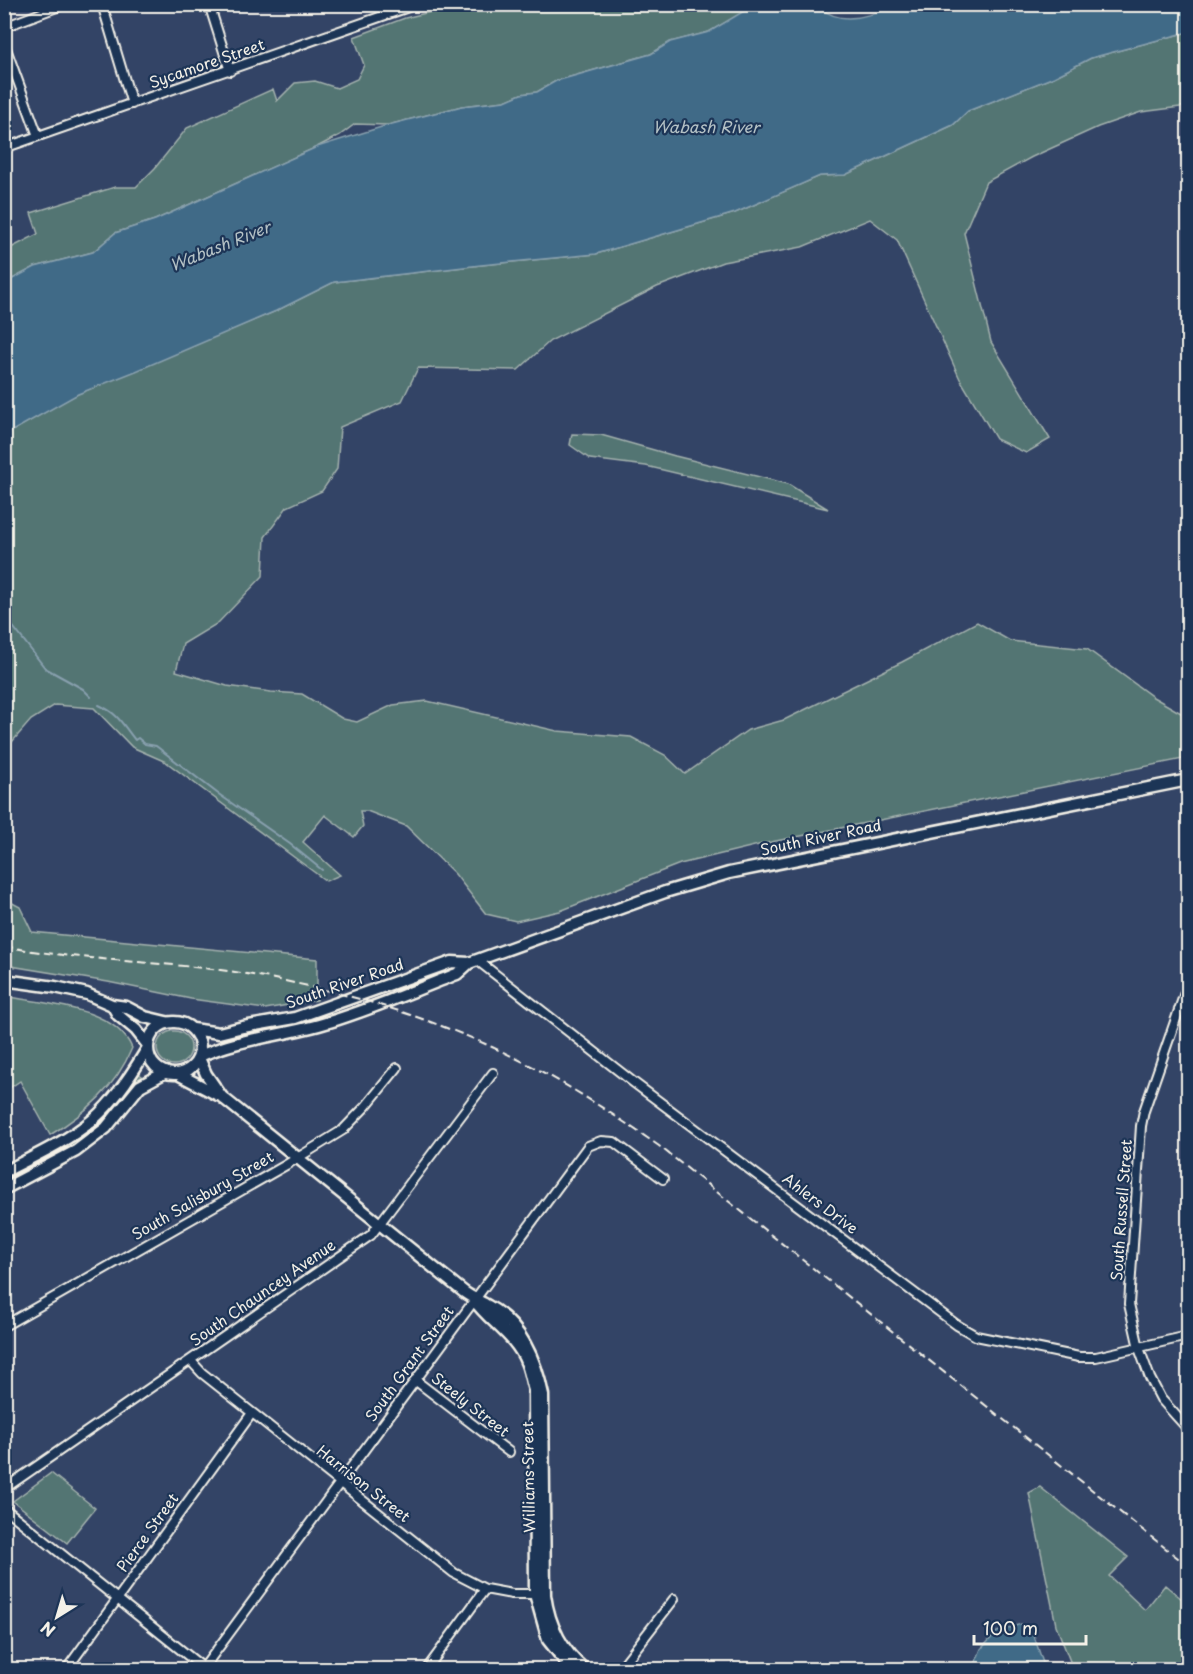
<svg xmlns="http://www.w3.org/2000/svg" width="1193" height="1674" viewBox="0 0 1193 1674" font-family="'Playpen Sans',sans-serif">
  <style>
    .green { fill: #537473; stroke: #a4b2ae; stroke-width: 1.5 }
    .water { fill: #406a87; stroke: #88a0ae; stroke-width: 1.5 }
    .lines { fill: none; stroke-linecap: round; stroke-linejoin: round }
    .stream { stroke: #88a0ae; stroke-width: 2 }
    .street-casing { stroke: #f4f1e8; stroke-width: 12 }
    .secondary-casing { stroke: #f4f1e8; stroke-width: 15 }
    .street { stroke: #1d3557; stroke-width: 8 }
    .secondary { stroke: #1d3557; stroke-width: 10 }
    .rail { stroke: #f4f1e8; stroke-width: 2; stroke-dasharray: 9 4.5; stroke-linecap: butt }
    .labels { text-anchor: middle; stroke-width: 4.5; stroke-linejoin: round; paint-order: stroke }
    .street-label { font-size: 15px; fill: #f4f1e8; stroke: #1d3557 }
    .water-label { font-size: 16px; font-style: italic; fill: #b5c2c6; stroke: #1d3557 }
  </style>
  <rect width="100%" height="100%" fill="#346"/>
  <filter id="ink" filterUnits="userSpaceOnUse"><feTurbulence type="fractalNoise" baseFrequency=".0167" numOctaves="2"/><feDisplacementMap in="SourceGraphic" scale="12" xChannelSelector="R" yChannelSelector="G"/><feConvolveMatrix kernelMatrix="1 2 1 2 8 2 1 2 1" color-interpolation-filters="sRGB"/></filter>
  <g filter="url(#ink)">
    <path class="green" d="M 463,4 L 646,4 L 652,9 L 688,11 L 698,5 L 756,5 L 709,32 L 671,42 L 651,54 L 556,81 L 537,92 L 521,94 L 505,101 L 462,106 L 388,125 L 355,124 L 340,135 L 317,147 L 155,220 L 115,233 L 93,252 L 35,267 L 5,283 L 5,251 L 38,234 L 31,213 L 115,187 L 136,187 L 155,168 L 187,128 L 273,89 L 277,101 L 295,83 L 315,81 L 337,88 L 357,79 L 364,65 L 354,37 L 405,18 Z
      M 1188,32 L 1188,106 L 1141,112 L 1098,127 L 1032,157 L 986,182 L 964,233 L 991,342 L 1050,439 L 1026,453 L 996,439 L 960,379 L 897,240 L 870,219 L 802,247 L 723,262 L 657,287 L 550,341 L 518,370 L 418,368 L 402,401 L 340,427 L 337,469 L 322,491 L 287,507 L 265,537 L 263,576 L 218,623 L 183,644 L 176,671 L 227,686 L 271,692 L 302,694 L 343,719 L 357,722 L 393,705 L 427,701 L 557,731 L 631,737 L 665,755 L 685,774 L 748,730 L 784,720 L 902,662 L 977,622 L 1010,641 L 1087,649 L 1153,697 L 1188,717 L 1188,758 L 771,842 L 680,864 L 560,911 L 516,921 L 486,914 L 455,874 L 406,826 L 367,811 L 360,811 L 363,826 L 354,837 L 325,815 L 303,842 L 340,875 L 326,881 L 166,762 L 132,747 L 94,708 L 55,705 L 31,720 L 5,750 L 5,435 L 73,396 L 276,311 L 334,282 L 481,265 L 596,254 L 735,213 L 820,176 L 845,175 L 953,125 L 968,111 L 1054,77 L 1091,58 Z
      M 572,434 L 601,435 L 675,456 L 788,484 L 828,509 L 646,466 L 590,459 L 570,445 Z
      M 5,899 L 20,907 L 32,932 L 317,959 L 317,1000 L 265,1009 L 191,999 L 108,982 L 5,965 Z
      M 5,996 C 43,1004 114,1006 132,1048 C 116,1087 86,1113 50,1135 L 20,1081 L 5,1091 Z
      M157 1048a17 17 0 1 1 34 0a17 17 0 1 1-34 0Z
      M 138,1073 L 142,1076 L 136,1081 L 118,1108 L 97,1129 L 70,1148 L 5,1184 L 5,1178 L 66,1145 Z
      M 51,1473 L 95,1508 L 67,1543 L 13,1501 Z
      M 1040,1487 L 1128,1557 L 1109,1576 L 1145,1610 L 1165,1585 L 1188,1604 L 1188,1669 L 1073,1669 L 1056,1625 L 1029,1493 Z"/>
    <path class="water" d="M 903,4 L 1188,5 L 1188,32 L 1091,58 L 1054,77 L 968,111 L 953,125 L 845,175 L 820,176 L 735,213 L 596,254 L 481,265 L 334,282 L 276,311 L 136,371 L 78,394 L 5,435 L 5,283 L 35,267 L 93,252 L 115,233 L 155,220 L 317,147 L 388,125 L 462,106 L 505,101 L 521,94 L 537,92 L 556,81 L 651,54 L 670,42 L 709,32 L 754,5 L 822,5 L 822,9 C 844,28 878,12 903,4 Z
      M 1021,1624 L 1032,1630 L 1045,1669 L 973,1669 L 981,1649 L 997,1632 Z"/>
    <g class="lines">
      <path class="stream" d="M 4,615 L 45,668 L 83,689 L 91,697
        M 99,705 C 119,714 122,724 135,740 L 138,738 L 145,744 L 156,746 L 217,793 L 290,844 L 322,870"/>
      <defs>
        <path id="street" d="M 102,4 L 132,104
          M 209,4 L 230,71
          M 4,27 L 65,4
          M 4,43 L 38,136
          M 4,148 L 417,4
          M 477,960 L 633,1082 L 957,1325 L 976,1336 L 1079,1357 L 1096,1357 L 1188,1336
          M 1188,984 L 1144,1111 L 1141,1126 L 1129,1304 L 1139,1348 L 1150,1378 L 1161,1399 L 1188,1429
          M 4,1326 L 286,1165 L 343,1130 L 366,1106 L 397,1068
          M 191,1361 L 202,1373 L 454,1573 L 485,1589 L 512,1594 L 535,1594
          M 415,1380 L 509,1452
          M 4,1489 L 371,1235 L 493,1073
          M 4,1508 L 206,1670
          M 66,1670 L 252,1413
          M 202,1670 L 588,1146 L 601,1141 L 614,1142 L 663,1179
          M 426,1670 L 485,1589
          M 619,1670 L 674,1599"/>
        <path id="secondary" d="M 4,980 L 55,987 L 87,994 L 112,1005 L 126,1007 L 145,1017 L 166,1022
          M 112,1005 L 118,1015 L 136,1030 L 147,1044
          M148 1048a26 26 0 1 1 52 0a26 26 0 1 1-52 0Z
          M 193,1029 L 219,1033 L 243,1027 L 295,1018 L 452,962 L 469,963 L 665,892 L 729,873 L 1188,780
          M 200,1056 C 238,1039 279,1036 319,1025 C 366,1012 412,991 457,974 L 469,963
          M 199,1058 L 206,1074 L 222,1097 L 464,1292 C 472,1298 480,1301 488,1306 C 521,1324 536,1361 543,1395 L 545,1595 C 549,1625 561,1650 585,1670
          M 178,1074 L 218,1095
          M 4,1172 C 34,1156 77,1137 100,1113 C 119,1094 133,1072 147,1049
          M 4,1189 L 76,1151 L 106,1128 L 140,1086 L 166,1072
          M 474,1300 C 490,1322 516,1336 526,1362 C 530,1371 531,1381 534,1390 L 535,1594 L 548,1640 L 572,1670"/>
      </defs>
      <use href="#street" class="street-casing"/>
      <use href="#secondary" class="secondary-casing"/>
      <use href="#street" class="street"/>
      <use href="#secondary" class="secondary"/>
      <path class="rail" d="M 4,946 C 80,961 158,961 235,972 C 323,986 410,1010 492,1047 C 551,1073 606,1109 659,1146 L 1188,1566"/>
    </g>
  </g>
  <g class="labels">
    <g class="street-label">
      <text transform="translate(207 64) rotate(-19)" y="5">Sycamore Street</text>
      <text transform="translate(821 838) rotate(-12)" y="5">South River Road</text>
      <text transform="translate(345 984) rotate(-19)" y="5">South River Road</text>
      <text transform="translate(203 1196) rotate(-30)" y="5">South Salisbury Street</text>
      <text transform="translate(820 1204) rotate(37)" y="5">Ahlers Drive</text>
      <text transform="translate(1122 1210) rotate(-86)" y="5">South Russell Street</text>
      <text transform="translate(263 1293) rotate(-35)" y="5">South Chauncey Avenue</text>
      <text transform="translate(410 1364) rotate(-54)" y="5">South Grant Street</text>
      <text transform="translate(470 1405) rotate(38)" y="5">Steely Street</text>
      <text transform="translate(529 1477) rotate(-91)" y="5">Williams Street</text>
      <text transform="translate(363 1484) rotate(38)" y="5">Harrison Street</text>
      <text transform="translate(148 1533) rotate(-54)" y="5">Pierce Street</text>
    </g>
    <g class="water-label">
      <text x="706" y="133">Wabash River</text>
      <text transform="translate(220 246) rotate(-22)" y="6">Wabash River</text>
    </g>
  </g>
  <rect width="1193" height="1674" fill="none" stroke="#1d3557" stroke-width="24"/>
  <rect x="12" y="12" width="1169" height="1650" fill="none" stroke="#f4f1e8" stroke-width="2" filter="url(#ink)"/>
  <g transform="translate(57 1617) rotate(217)" stroke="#1d3557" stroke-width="4.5" paint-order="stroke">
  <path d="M0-4.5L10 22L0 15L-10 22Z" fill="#f4f1e8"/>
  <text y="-9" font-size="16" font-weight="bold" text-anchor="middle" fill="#f4f1e8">N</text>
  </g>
  <path d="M974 1635v9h112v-9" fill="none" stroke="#f4f1e8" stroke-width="3"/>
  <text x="983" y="1635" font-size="18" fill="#f4f1e8" stroke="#1d3557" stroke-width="4.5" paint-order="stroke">100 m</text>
</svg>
